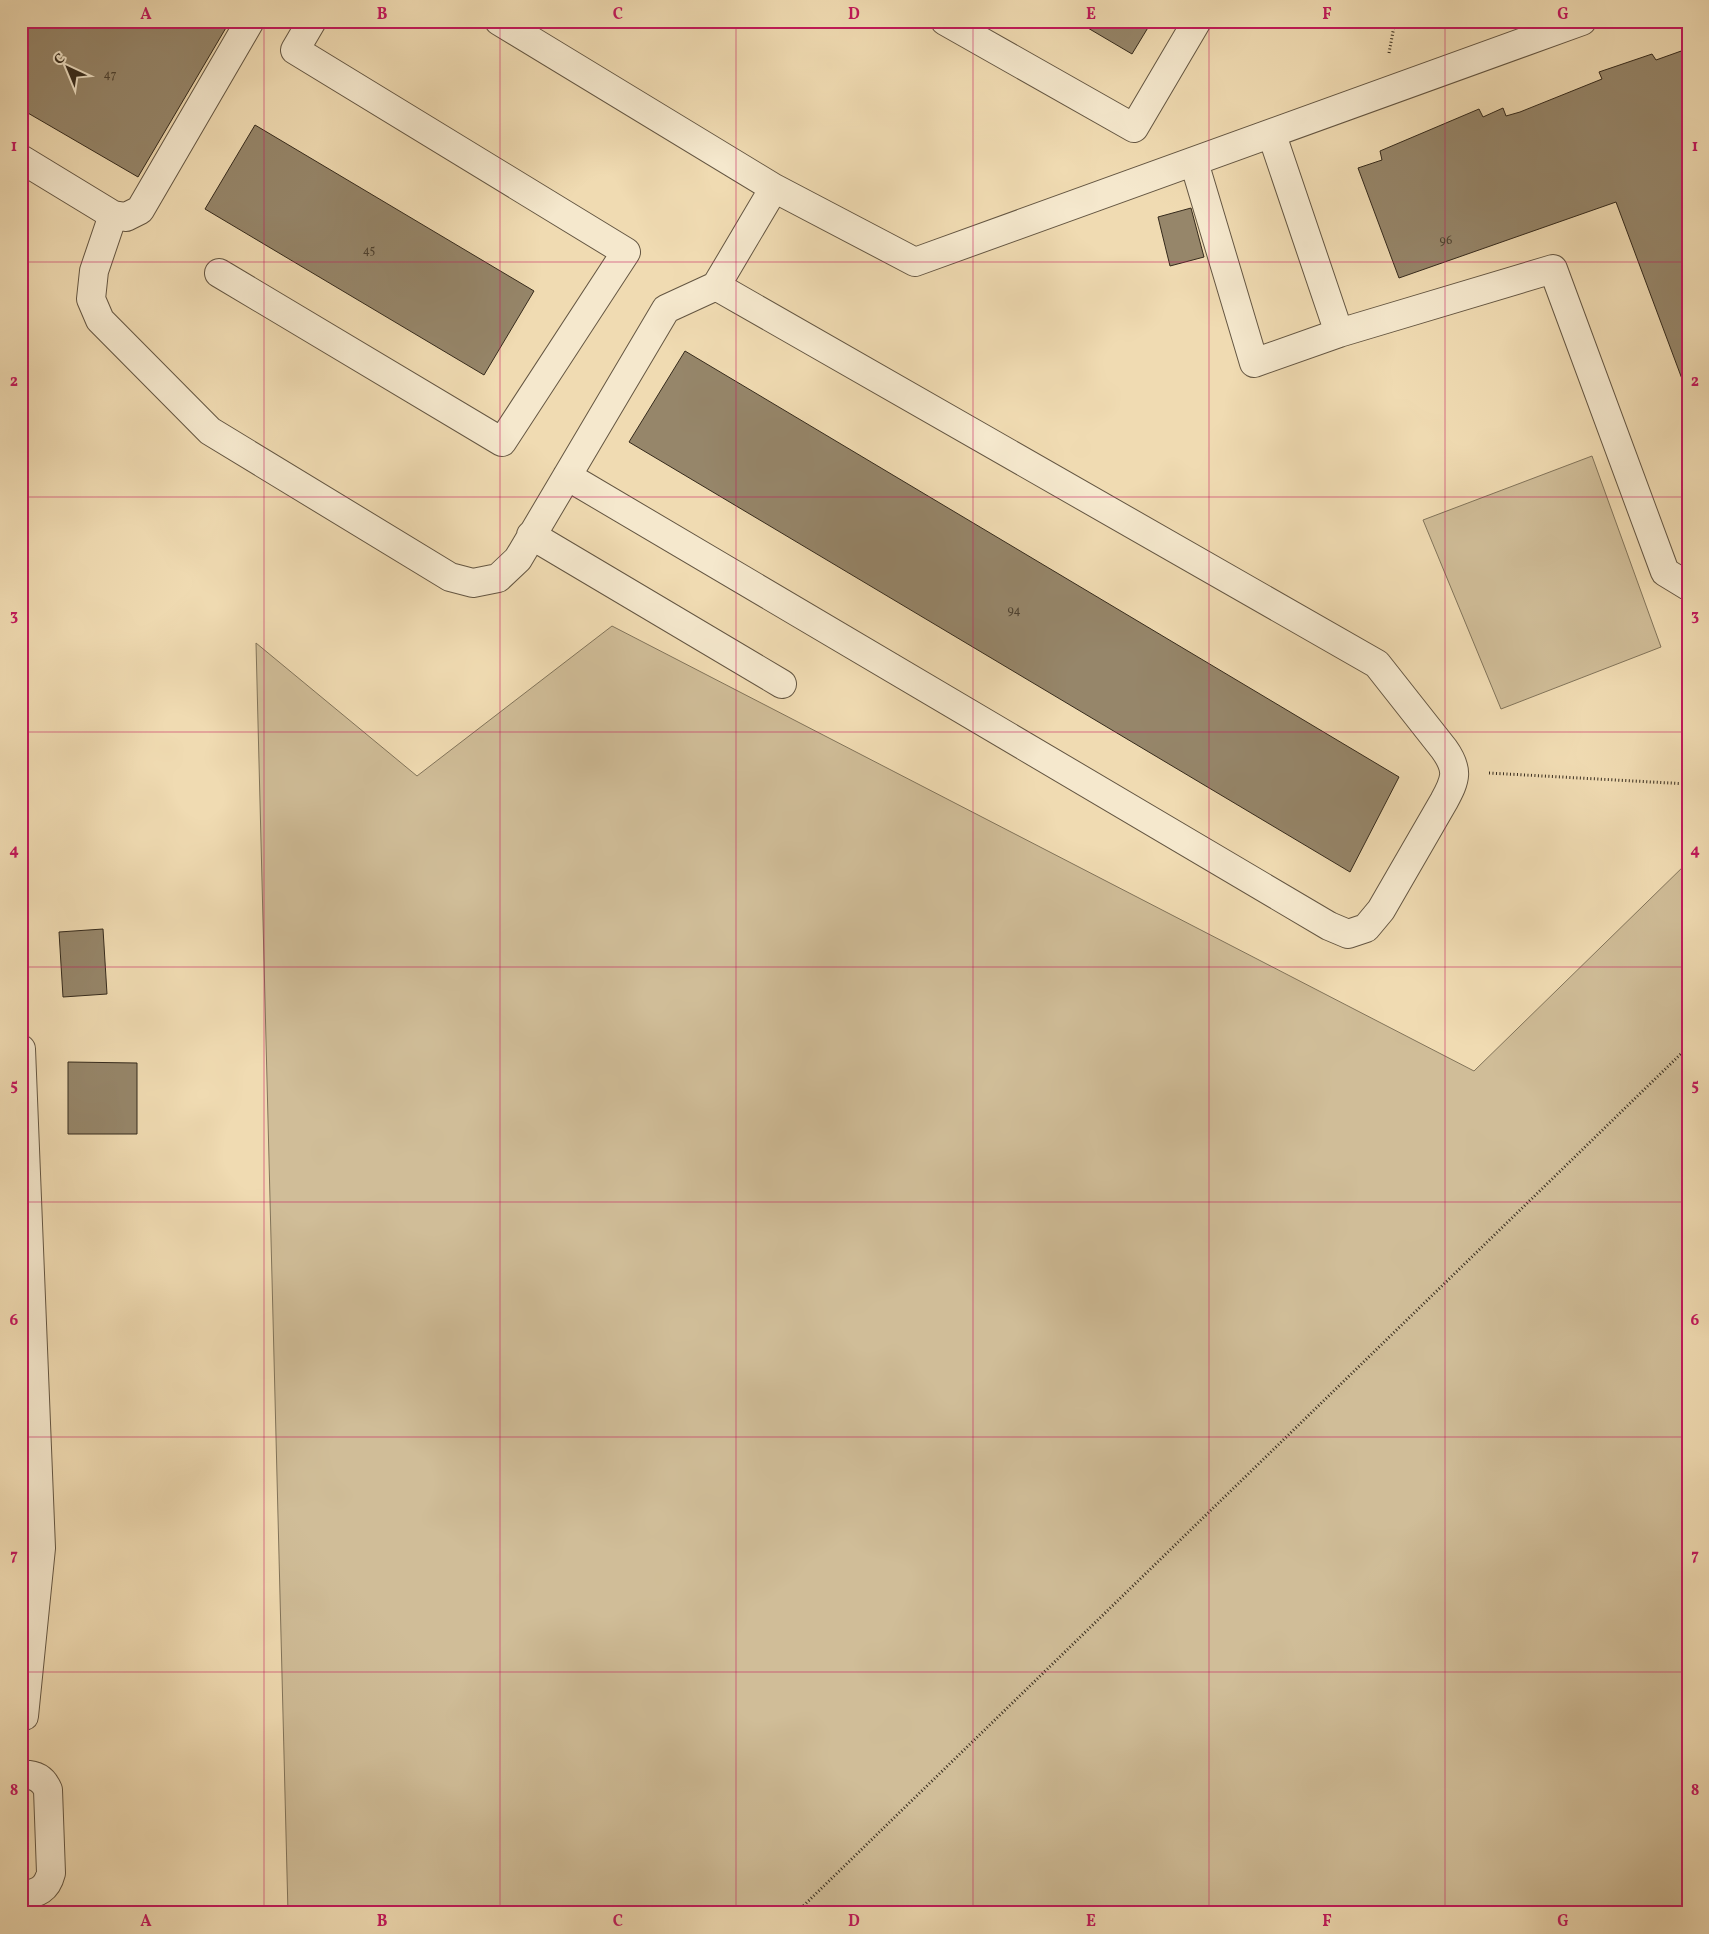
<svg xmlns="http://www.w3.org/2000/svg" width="1709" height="1934" viewBox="0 0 1709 1934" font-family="Vollkorn,serif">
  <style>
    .green { fill: #d0bd98; stroke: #82745a }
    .building { fill: #96866a; stroke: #352a1c }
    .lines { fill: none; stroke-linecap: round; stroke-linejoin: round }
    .minor-casing { stroke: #645642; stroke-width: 30 }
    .path { stroke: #352a1c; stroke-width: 3; stroke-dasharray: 1 2.5; stroke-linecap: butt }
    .minor { stroke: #f5e8cd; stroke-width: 28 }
    .grid { fill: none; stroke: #c2185b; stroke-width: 1; stroke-opacity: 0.55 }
    .labels { text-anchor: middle; stroke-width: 5; stroke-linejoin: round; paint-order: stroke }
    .number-label { font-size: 12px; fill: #4d4130 }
    .neatline { fill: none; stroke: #c2185b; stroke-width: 2 }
    .grid-label { font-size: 16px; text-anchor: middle; font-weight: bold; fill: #c2185b }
  </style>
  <rect width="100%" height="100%" fill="#f0dbb2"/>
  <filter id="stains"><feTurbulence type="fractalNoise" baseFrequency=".004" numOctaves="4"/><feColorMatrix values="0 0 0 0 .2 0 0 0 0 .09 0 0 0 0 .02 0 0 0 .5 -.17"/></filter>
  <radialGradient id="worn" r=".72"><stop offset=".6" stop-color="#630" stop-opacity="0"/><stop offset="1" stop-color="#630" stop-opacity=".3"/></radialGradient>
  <path class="green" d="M 1592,456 L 1661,647 L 1501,709 L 1423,520 Z
    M 612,626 L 1474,1071 L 1688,862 L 1688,1913 L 288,1913 L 256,643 L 417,776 Z"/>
  <path class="building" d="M 21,21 L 230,21 L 138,177 L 21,109 Z
    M 1076,21 L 1152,21 L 1132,54 Z
    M 1684,50 L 1688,60 L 1688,395 L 1616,202 L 1399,278 L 1358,168 L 1382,160 L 1380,151 L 1479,109 L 1483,117 L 1503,108 L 1506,116 L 1520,112 L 1602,79 L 1599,72 L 1652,54 L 1656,60 Z
    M 255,125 L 534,291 L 484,375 L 205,209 Z
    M 1191,208 L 1204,257 L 1170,266 L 1158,217 Z
    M 685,351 L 1399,777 L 1350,872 L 629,442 Z
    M 103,929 L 107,994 L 63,997 L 59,932 Z
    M 68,1062 L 137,1063 L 137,1134 L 68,1134 Z
    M 21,1791 L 26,1875 L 21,1875 Z"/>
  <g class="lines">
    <defs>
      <path id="minor" d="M 945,21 L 1134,128 L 1197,21
        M 1272,135 L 1339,333 L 1553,269 L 1665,572 L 1688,586
        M 21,159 L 113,215 L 126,217 L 140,210 L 250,21
        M 1194,162 L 1254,363 L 1339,333
        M 774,188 L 915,262 L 1582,21
        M 113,215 L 94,271 L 91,299 L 100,320 L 210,431 L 450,577 L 473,583 L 498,578 L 518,559 L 666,309 L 716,286 L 774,188 L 499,21
        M 219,273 L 502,442 L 626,252 L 295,50 L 312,21
        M 567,476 L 1329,926 L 1348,934 L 1366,928 L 1381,910 L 1444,801 C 1456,779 1459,770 1444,749 L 1377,664 L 716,286
        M 531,535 L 782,684
        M 21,1049 L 41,1548 L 24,1716 L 21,1717
        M 21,1775 C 34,1774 43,1778 48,1790 L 51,1873 C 47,1889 38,1894 21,1895"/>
    </defs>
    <use href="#minor" class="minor-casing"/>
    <path class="path" d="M 1389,53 L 1395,21
      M 21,119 L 27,123
      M 1489,773 L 1688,784
      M 796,1913 L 1688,1047"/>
    <use href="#minor" class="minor"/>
  </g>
  <path class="grid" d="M 264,21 L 264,1913M 500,21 L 500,1913M 736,21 L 736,1913M 973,21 L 973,1913M 1209,21 L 1209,1913M 1445,21 L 1445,1913M 21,262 L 1688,262M 21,497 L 1688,497M 21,732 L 1688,732M 21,967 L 1688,967M 21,1202 L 1688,1202M 21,1437 L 1688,1437M 21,1672 L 1688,1672"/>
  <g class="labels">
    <g class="number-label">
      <text x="110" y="78">47</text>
      <text x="1446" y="244">96</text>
      <text x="369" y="254">45</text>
      <text x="1014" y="614">94</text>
    </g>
  </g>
  <rect width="1709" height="1934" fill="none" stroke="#f0dbb2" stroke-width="55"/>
  <g transform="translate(68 68) rotate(316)" stroke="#f5e8cd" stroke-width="4" paint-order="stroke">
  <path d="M0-4L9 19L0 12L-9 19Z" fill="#352a1c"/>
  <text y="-8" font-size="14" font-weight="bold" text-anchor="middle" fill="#352a1c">С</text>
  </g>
  <rect x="28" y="28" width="1654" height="1878" class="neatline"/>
  <g class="grid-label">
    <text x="146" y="19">A</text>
    <text x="382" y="19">B</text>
    <text x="618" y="19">C</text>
    <text x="854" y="19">D</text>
    <text x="1091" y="19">E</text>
    <text x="1327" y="19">F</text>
    <text x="1563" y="19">G</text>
    <text x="14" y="151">1</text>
    <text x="1695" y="151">1</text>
    <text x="14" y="386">2</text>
    <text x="1695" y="386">2</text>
    <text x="14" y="620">3</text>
    <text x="1695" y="620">3</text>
    <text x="14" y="855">4</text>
    <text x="1695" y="855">4</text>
    <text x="14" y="1090">5</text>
    <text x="1695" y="1090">5</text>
    <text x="14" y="1325">6</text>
    <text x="1695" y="1325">6</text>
    <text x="14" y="1560">7</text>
    <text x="1695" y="1560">7</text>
    <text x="14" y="1795">8</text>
    <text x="1695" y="1795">8</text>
    <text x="146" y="1926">A</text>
    <text x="382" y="1926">B</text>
    <text x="618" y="1926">C</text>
    <text x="854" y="1926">D</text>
    <text x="1091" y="1926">E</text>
    <text x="1327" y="1926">F</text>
    <text x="1563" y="1926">G</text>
  </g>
  <rect width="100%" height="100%" filter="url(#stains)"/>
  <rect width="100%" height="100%" fill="url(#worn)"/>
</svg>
